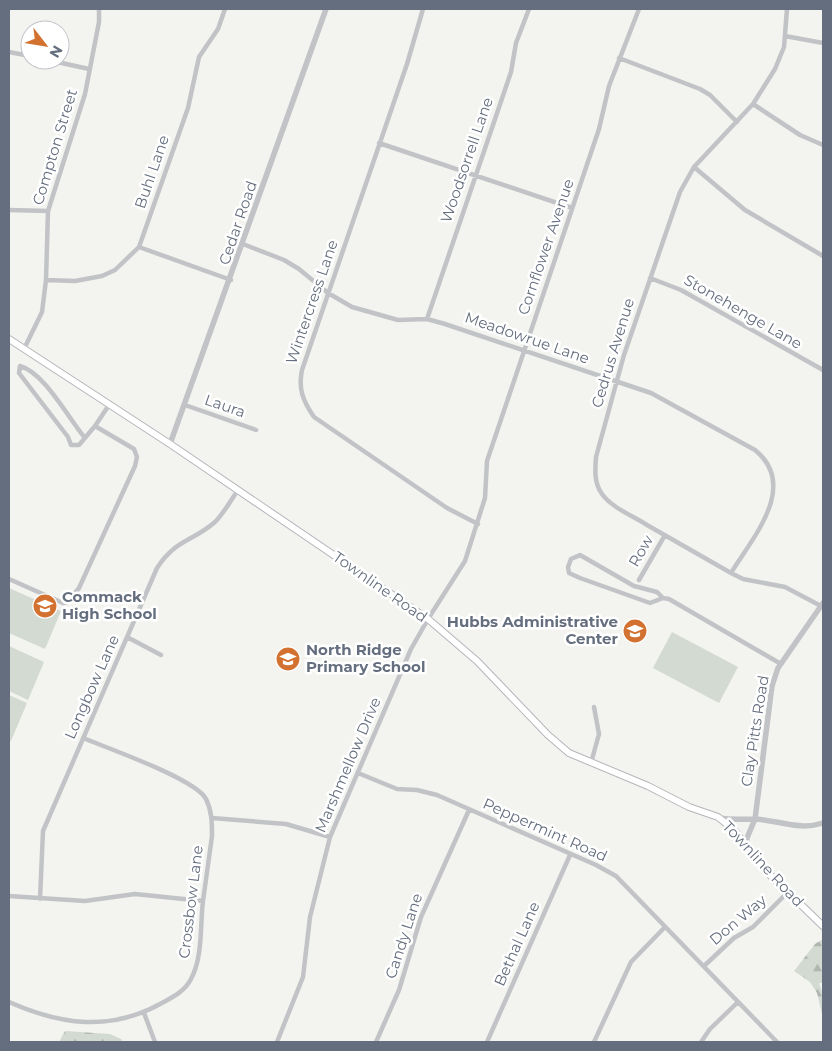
<svg xmlns="http://www.w3.org/2000/svg" width="832" height="1051" viewBox="0 0 832 1051" font-family="Montserrat,sans-serif">
  <style>
    .green { fill: #d3dad1 }
    .forest { fill: url(#forest-firs) }
    .lines { fill: none; stroke-linecap: round; stroke-linejoin: round }
    .secondary-casing { stroke: #b3b6bb; stroke-width: 8 }
    .minor { stroke: #c1c3c7; stroke-width: 4.5 }
    .tertiary { stroke: #c1c3c7; stroke-width: 5.5 }
    .secondary { stroke: #fff; stroke-width: 6 }
    .labels { text-anchor: middle; stroke-width: 5; stroke-linejoin: round; paint-order: stroke }
    .street-label { font-size: 15px; fill: #656e7e; stroke: #fff }
    .poi-label { font-size: 15px; font-weight: bold; fill: #656e7e; stroke: #fff; text-anchor: start }
  </style>
  <defs>
    <pattern id="forest-firs" width="22" height="20" patternUnits="userSpaceOnUse" patternTransform="scale(1.25)"><rect width="22" height="20" fill="#d3dad1"/><path d="M5 1l3.5 6h-7zM16 11l3.5 6h-7z" fill="#afb5af"/></pattern>
  </defs>
  <rect width="100%" height="100%" fill="#f3f3ef"/>
  <path class="green" d="M 9,588 L 61,611 L 45,649 L 9,633 Z
    M 672,632 L 738,667 L 719,703 L 653,668 Z
    M 9,646 L 44,662 L 28,700 L 9,691 Z
    M 9,695 L 27,703 L 11,741 L 9,740 Z"/>
  <path class="forest" d="M 823,939 L 823,983 L 819,983 L 823,995 L 823,1018 L 817,993 L 810,982 L 794,971 L 815,944 Z
    M 65,1031 L 110,1034 L 121,1039 L 123,1042 L 59,1042 Z"/>
  <g class="lines">
    <defs>
      <path id="secondary" d="M 9,339 L 170,444 L 428,619 L 477,661 L 548,735 L 569,753 L 648,786 L 689,807 L 718,817 L 734,830 L 768,873 L 823,926"/>
    </defs>
    <use href="#secondary" class="secondary-casing"/>
    <path class="minor" d="M 423,9 L 407,64 L 302,370 C 298,389 303,401 314,417 L 447,508 L 478,524
      M 787,9 L 784,47 L 775,69 L 753,104 L 694,167 L 680,192 L 624,355 L 596,457 C 595,470 594,483 602,494 C 612,508 633,516 647,525 C 675,541 703,557 731,573 L 743,579 L 785,587 L 821,606
      M 785,36 L 823,43
      M 9,52 L 30,56
      M 619,58 L 700,89 L 710,95 L 737,122
      M 48,60 L 89,69
      M 753,104 L 800,135 L 823,145
      M 379,143 L 572,208
      M 694,167 L 745,210 L 823,256
      M 9,210 L 48,211
      M 243,244 L 284,260 L 299,269 L 328,293 L 352,307 L 398,320 L 427,319 L 445,324 L 651,393 L 755,450 C 799,486 753,537 731,573
      M 139,247 L 231,280
      M 650,278 L 681,290 L 823,370
      M 46,280 L 75,281 L 102,276 L 115,270 L 139,247 L 188,108 L 199,57 L 218,29 L 225,9
      M 427,319 L 511,72 L 516,43 L 529,9
      M 24,349 L 42,312 L 46,280 L 48,211 L 85,94 L 99,22 L 99,9
      M 185,405 L 256,430
      M 85,438 C 68,418 45,373 20,366 L 19,373 L 68,437 L 71,445 L 79,445 L 95,426 L 109,405
      M 9,579 L 63,603 L 68,602 L 79,588 L 135,466 L 137,457 L 134,449 L 95,426
      M 639,580 L 665,535
      M 663,598 L 657,592 L 634,586 L 580,555 L 571,559 L 568,567 L 569,573 L 580,578 L 650,603 L 663,598 L 669,599 L 781,664
      M 127,637 L 161,655
      M 591,763 L 599,734 L 594,707
      M 358,773 L 397,789 L 417,790 L 437,795 L 596,865 L 616,876 L 777,1042
      M 212,818 L 286,824 L 330,837
      M 9,896 L 85,901 L 135,894 L 203,901
      M 40,899 L 43,831 L 157,568 C 176,539 192,542 215,522 C 224,513 231,500 238,490
      M 704,966 L 734,938 L 753,927 L 788,892
      M 9,1002 C 61,1025 110,1032 162,1003 C 173,997 185,991 191,979 C 203,957 200,925 203,901 C 206,879 209,858 212,836 C 212,823 212,811 206,799 C 196,779 107,748 83,738
      M 144,1013 L 155,1042
      M 277,1042 L 303,977 L 310,917 L 330,837 L 411,649 L 428,619 L 465,561 L 485,498 L 487,461 L 599,129 L 609,86 L 639,9
      M 376,1042 L 399,990 L 421,917 L 469,810
      M 487,1042 L 570,855
      M 594,1042 L 631,962 L 665,927
      M 701,1042 L 710,1029 L 738,1002"/>
    <path class="tertiary" d="M 170,444 L 326,9
      M 719,818 C 732,820 742,819 754,819 C 779,820 798,831 823,823
      M 746,845 L 747,838 L 755,819 L 772,686 L 778,668 L 823,603"/>
    <use href="#secondary" class="secondary"/>
  </g>
  <defs>
    <symbol id="school-disc" viewBox="-11 -11 22 22"><circle r="9.5" fill="#d37230" stroke="#fff"/><path d="M0-5L7-2L0 1L-7-2ZM-4 1L0 2.5L4 1V4Q0 6-4 4Z" fill="#fff"/></symbol>
  </defs>
  <g fill-rule="evenodd">
    <use href="#school-disc" x="31" y="592" width="28" height="28"/>
    <use href="#school-disc" x="621" y="617" width="28" height="28"/>
    <use href="#school-disc" x="274" y="645" width="28" height="28"/>
  </g>
  <g class="labels">
    <g class="street-label">
      <text transform="translate(55 147) rotate(-73)" y="5">Compton Street</text>
      <text transform="translate(467 160) rotate(-71)" y="5">Woodsorrell Lane</text>
      <text transform="translate(152 172) rotate(-71)" y="5">Buhl Lane</text>
      <text transform="translate(238 223) rotate(-71)" y="5">Cedar Road</text>
      <text transform="translate(546 247) rotate(-71)" y="5">Cornflower Avenue</text>
      <text transform="translate(312 302) rotate(-71)" y="5">Wintercress Lane</text>
      <text transform="translate(743 312) rotate(30)" y="5">Stonehenge Lane</text>
      <text transform="translate(527 338) rotate(19)" y="5">Meadowrue Lane</text>
      <text transform="translate(613 353) rotate(-73)" y="5">Cedrus Avenue</text>
      <text transform="translate(225 406) rotate(19)" y="5">Laura</text>
      <text transform="translate(641 551) rotate(-60)" y="5">Row</text>
      <text transform="translate(380 587) rotate(35)" y="5">Townline Road</text>
      <text transform="translate(92 687) rotate(-66)" y="5">Longbow Lane</text>
      <text transform="translate(755 731) rotate(-81)" y="5">Clay Pitts Road</text>
      <text transform="translate(348 765) rotate(-67)" y="5">Marshmellow Drive</text>
      <text transform="translate(545 830) rotate(24)" y="5">Peppermint Road</text>
      <text transform="translate(763 864) rotate(47)" y="5">Townline Road</text>
      <text transform="translate(191 902) rotate(-83)" y="5">Crossbow Lane</text>
      <text transform="translate(738 920) rotate(-40)" y="5">Don Way</text>
      <text transform="translate(404 936) rotate(-72)" y="5">Candy Lane</text>
      <text transform="translate(517 944) rotate(-66)" y="5">Bethal Lane</text>
    </g>
    <g class="poi-label">
      <text x="62" y="602">Commack<tspan x="62" dy="17">High School</tspan></text>
      <text x="618" y="627" text-anchor="end">Hubbs Administrative<tspan x="618" dy="17">Center</tspan></text>
      <text x="306" y="655">North Ridge<tspan x="306" dy="17">Primary School</tspan></text>
    </g>
  </g>
  <rect width="832" height="1051" fill="none" stroke="#656e7e" stroke-width="20"/>
  <g transform="translate(45 45) rotate(121)"><circle r="24" fill="#ffffff" stroke="#c1c5cb"/>
  <path d="M0-4L9 19L0 12L-9 19Z" fill="#d37230"/>
  <text y="-8" font-size="14" font-weight="bold" text-anchor="middle" fill="#656e7e">N</text>
  </g>
</svg>
